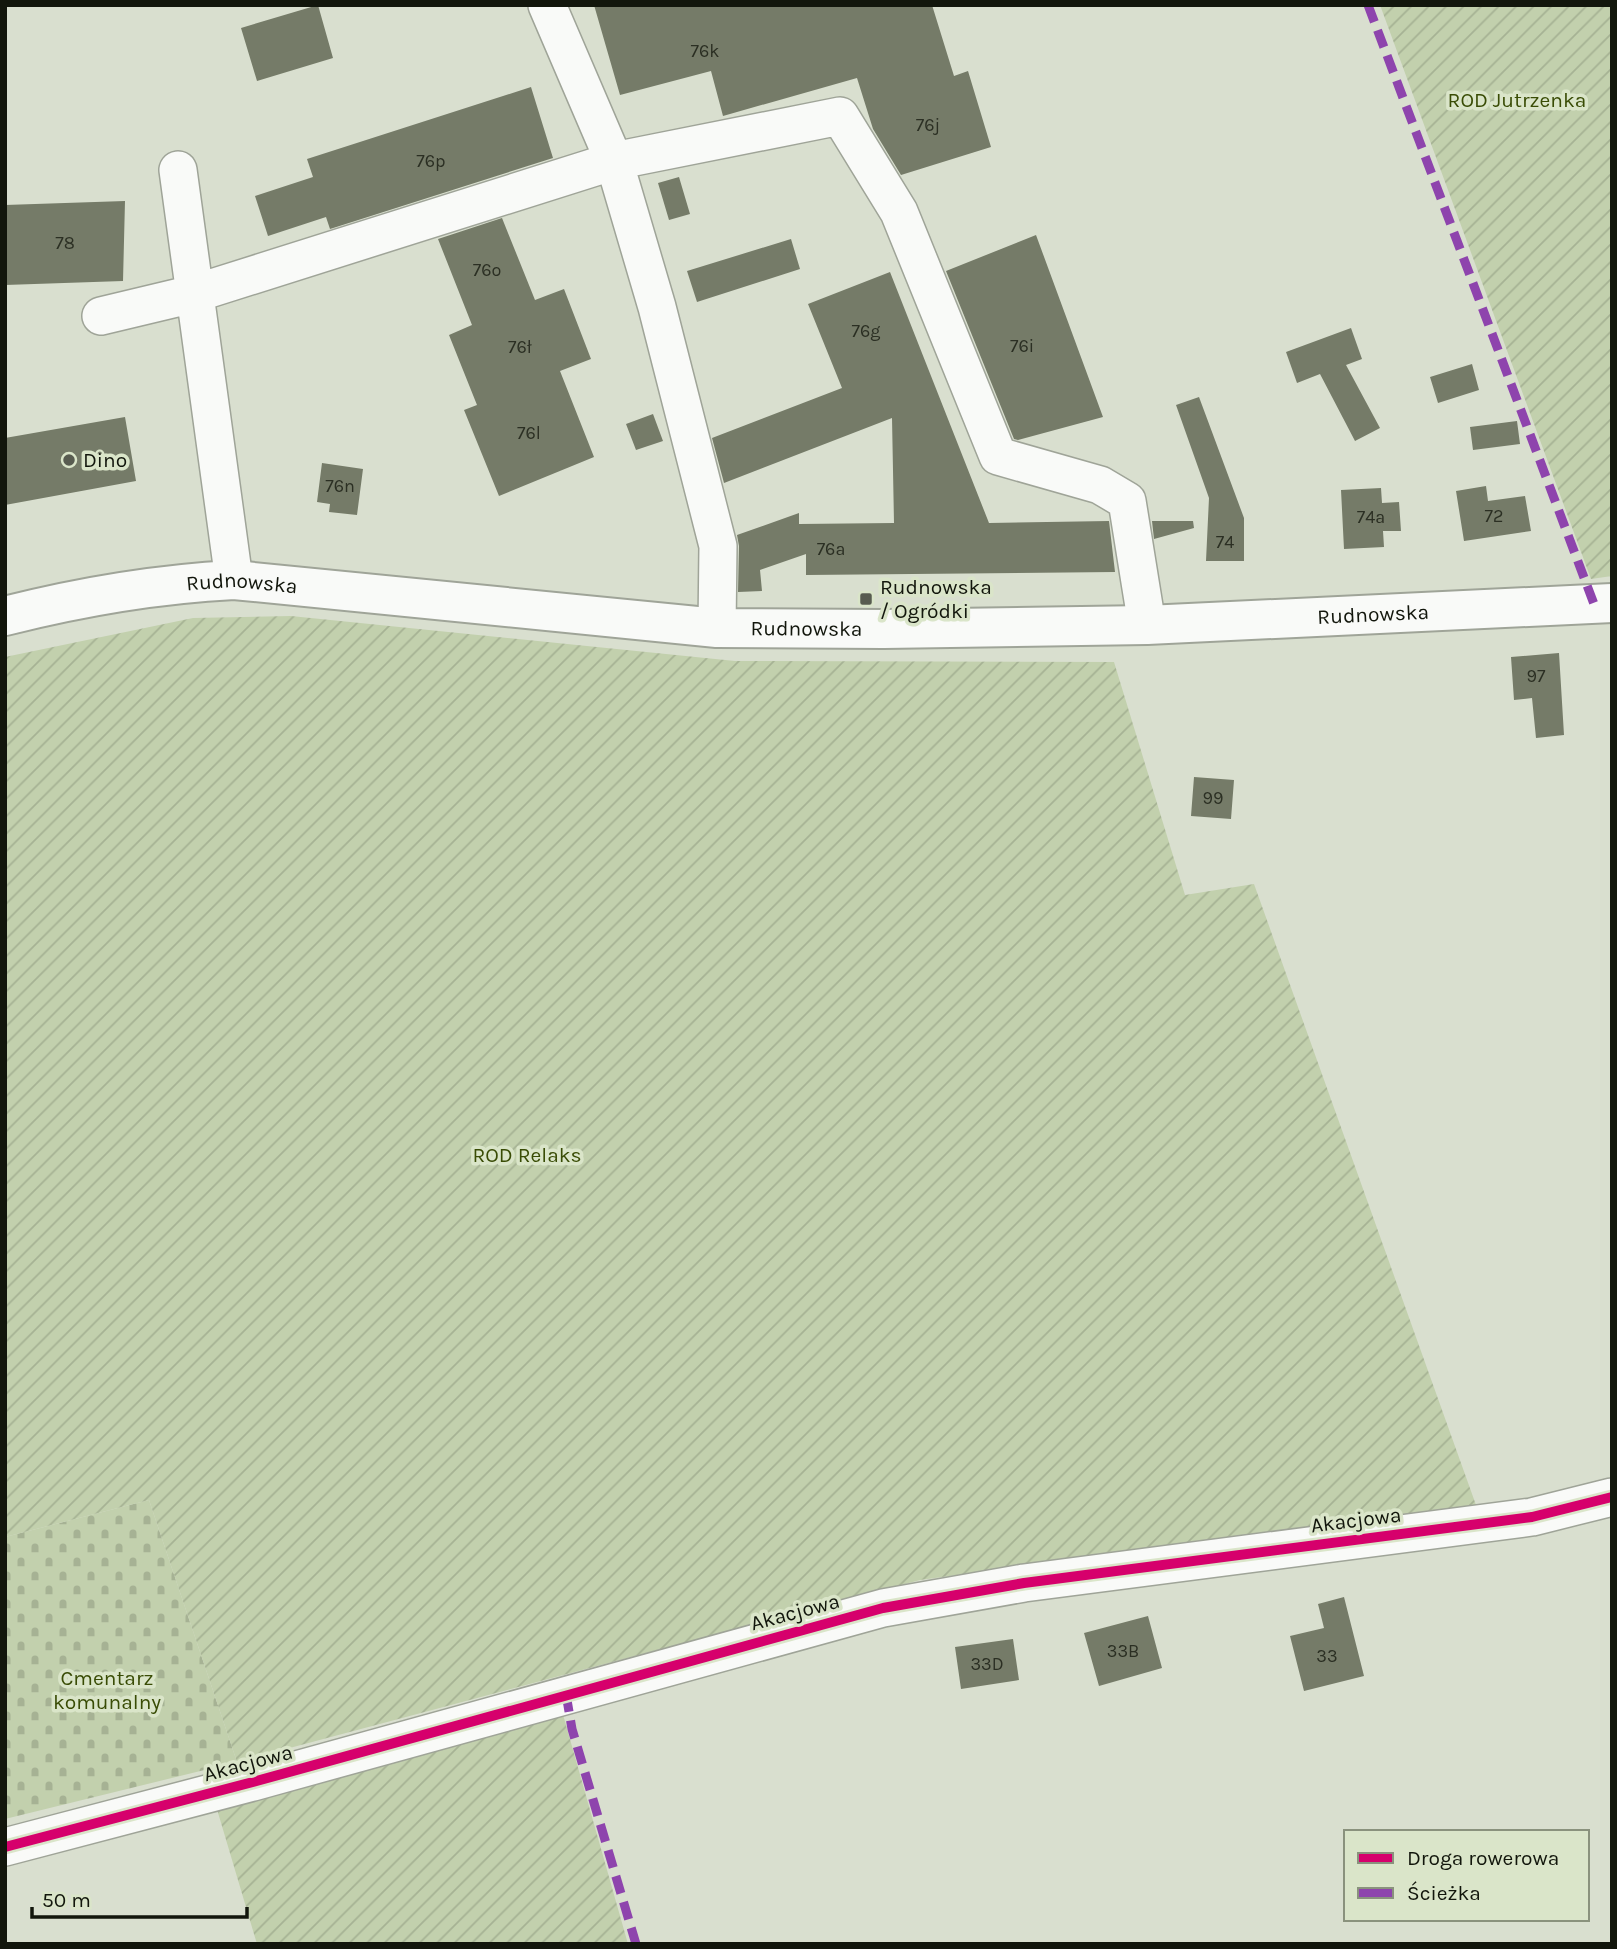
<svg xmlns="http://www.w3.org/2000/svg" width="1617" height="1949" viewBox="0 0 1617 1949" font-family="Karla,sans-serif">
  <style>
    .cemetery { fill: url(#cemetery-stones) }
    .garden { fill: url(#garden-furrows) }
    .building { fill: #757b68 }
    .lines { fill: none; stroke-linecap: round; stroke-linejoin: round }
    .minor-casing { stroke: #9fa498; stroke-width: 40 }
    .major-casing { stroke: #9fa498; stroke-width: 42 }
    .minor { stroke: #f9faf8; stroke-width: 37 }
    .major { stroke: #f9faf8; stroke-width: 38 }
    .quiet { stroke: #8e44ad; stroke-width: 9; stroke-dasharray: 18 9; stroke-linecap: butt }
    .cycleway-casing { stroke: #dae5c9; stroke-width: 15 }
    .cycleway { stroke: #d6006c; stroke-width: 10 }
    .poi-dot { fill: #585c50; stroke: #dae5c9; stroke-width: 2.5 }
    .labels { text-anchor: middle; stroke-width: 7; stroke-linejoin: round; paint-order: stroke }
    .number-label { font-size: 18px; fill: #2b2f23 }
    .park-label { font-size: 21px; fill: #394c05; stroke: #dae5c9 }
    .poi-label { font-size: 21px; fill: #12160c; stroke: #dae5c9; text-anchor: start }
    .street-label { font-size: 21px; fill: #12160c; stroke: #dae5c9 }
  </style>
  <defs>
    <pattern id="cemetery-stones" width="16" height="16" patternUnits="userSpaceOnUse" patternTransform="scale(1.75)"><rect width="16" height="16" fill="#c2d0ad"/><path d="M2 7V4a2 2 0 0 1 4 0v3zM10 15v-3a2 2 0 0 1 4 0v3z" fill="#a6b294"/></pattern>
    <pattern id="garden-furrows" width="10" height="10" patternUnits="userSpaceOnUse" patternTransform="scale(1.75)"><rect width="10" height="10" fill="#c2d0ad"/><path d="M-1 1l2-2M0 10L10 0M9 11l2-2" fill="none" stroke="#a6b294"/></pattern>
  </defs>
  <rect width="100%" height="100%" fill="#d9dfcf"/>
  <path class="cemetery" d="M 149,1500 L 237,1762 L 5,1819 L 5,1537 Z"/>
  <path class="garden" d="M 1380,5 L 1612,5 L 1612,576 L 1591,579 Z
    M 291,616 L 735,661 L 1114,662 L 1185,895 L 1254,884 L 1476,1505 L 920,1580 L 237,1762 L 149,1500 L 5,1537 L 5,657 L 193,618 Z
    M 562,1711 L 628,1944 L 257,1944 L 216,1806 Z"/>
  <path class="building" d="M 318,5 L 333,58 L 257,81 L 241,28 Z
    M 594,5 L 932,5 L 954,76 L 968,71 L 991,147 L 901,175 L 873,129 L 857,78 L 723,116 L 711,71 L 620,95 Z
    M 531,87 L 553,158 L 330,229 L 326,217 L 268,236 L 255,196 L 313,177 L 307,159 Z
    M 679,177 L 690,214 L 669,220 L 658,183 Z
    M 125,201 L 123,281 L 5,285 L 5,205 Z
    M 502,218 L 535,300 L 564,289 L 591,359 L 560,371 L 594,457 L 499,496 L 464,410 L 477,405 L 449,335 L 472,325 L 438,239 Z
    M 1036,235 L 1103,417 L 1018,440 L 1014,439 L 946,271 Z
    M 791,239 L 800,269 L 697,302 L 687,271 Z
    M 890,272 L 989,523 L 1109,521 L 1115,572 L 806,575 L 806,554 L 760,570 L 762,591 L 738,592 L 739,546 L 737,535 L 799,513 L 799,524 L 894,523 L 892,418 L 724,483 L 712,438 L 842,388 L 808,304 Z
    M 1351,328 L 1362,359 L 1346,365 L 1380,428 L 1355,441 L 1320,374 L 1297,383 L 1286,352 Z
    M 1472,364 L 1479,390 L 1438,403 L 1430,377 Z
    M 1199,397 L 1244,518 L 1244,561 L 1206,561 L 1209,498 L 1176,405 Z
    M 653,414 L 663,441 L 636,450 L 626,424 Z
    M 125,417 L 136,481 L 5,505 L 5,438 Z
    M 1517,421 L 1520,444 L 1473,450 L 1470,427 Z
    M 322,463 L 363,469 L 357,515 L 329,512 L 330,504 L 317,502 Z
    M 1486,486 L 1488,501 L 1525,496 L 1531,531 L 1464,541 L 1456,491 Z
    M 1381,488 L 1382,503 L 1399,502 L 1401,531 L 1383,531 L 1384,547 L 1344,549 L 1341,490 Z
    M 1152,521 L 1193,521 L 1194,528 L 1154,539 Z
    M 1559,653 L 1564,735 L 1536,738 L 1532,698 L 1514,700 L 1511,657 Z
    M 1194,777 L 1234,780 L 1231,819 L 1191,816 Z
    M 1344,1597 L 1364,1676 L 1304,1691 L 1290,1636 L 1324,1628 L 1318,1604 Z
    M 1148,1616 L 1162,1668 L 1099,1686 L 1084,1633 Z
    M 1013,1639 L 1019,1680 L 961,1689 L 955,1647 Z"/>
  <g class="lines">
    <defs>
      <path id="minor" d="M 547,5 L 614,161 L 657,307 L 718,546 L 717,628
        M 178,170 L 234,580
        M 101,316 L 193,294 L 614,161 L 840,116 L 899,212 L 998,456 L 1100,485 L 1127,501 L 1147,625
        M 5,1847 L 253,1782 L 883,1608 L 1024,1583 L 1532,1517 L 1612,1497"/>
      <g id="major">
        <path id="s1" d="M 5,616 C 80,597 157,584 234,580 L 717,628 L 884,629 L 1147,625 L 1612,603"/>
      </g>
    </defs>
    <use href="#minor" class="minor-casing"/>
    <use href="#major" class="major-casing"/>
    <use href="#minor" class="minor"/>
    <use href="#major" class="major"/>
    <path class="quiet" d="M 1368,5 L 1594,604
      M 566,1694 L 572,1729 L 636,1944"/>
    <defs>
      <path id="cycleway" d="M 5,1847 L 253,1782 L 883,1608 L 1024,1583 L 1532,1517 L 1612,1497"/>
    </defs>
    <use href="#cycleway" class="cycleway-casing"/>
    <use href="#cycleway" class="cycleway"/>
  </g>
  <g class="poi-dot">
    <circle cx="69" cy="460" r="7"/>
    <rect x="859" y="592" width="14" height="14" rx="3.5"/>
  </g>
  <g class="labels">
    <g class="number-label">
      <text x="705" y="57">76k</text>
      <text x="928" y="131">76j</text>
      <text x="431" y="167">76p</text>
      <text x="65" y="249">78</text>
      <text x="487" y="276">76o</text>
      <text x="866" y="337">76g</text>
      <text x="1022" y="352">76i</text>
      <text x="520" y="353">76ł</text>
      <text x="529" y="439">76l</text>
      <text x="340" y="492">76n</text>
      <text x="1494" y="522">72</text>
      <text x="1371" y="523">74a</text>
      <text x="1225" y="548">74</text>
      <text x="831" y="555">76a</text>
      <text x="1536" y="682">97</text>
      <text x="1213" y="804">99</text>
      <text x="1123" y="1657">33B</text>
      <text x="1327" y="1662">33</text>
      <text x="987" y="1670">33D</text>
    </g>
    <g class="park-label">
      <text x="1517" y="107">ROD Jutrzenka</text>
      <text x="527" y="1162">ROD Relaks</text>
      <text x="107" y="1685">Cmentarz<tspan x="107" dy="24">komunalny</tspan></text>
    </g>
    <g class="poi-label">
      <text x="83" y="467">Dino</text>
      <text x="880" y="594">Rudnowska<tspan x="880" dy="24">/ Ogródki</tspan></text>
    </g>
    <g class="street-label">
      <text dy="7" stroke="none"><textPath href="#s1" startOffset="240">Rudnowska</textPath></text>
      <text dy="7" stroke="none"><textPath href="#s1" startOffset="1374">Rudnowska</textPath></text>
      <text dy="7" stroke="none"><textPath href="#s1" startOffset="807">Rudnowska</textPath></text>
      <text transform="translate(1356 1520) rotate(-7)" y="7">Akacjowa</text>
      <text transform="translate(795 1612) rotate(-15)" y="7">Akacjowa</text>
      <text transform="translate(248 1763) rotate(-15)" y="7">Akacjowa</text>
    </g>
  </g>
  <rect width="1617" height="1949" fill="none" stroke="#12160c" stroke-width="14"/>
  <rect x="1344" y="1830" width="245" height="91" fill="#dae5c9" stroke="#8a927d" stroke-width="2"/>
  <rect x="1358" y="1853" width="35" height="10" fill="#d6006c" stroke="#8a927d" stroke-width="2"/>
  <text x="1407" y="1865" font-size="21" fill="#12160c">Droga rowerowa</text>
  <rect x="1358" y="1888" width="35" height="10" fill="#8e44ad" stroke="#8a927d" stroke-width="2"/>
  <text x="1407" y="1900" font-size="21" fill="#12160c">Ścieżka</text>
  <path d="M32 1907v10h215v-10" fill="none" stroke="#12160c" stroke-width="3.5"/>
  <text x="42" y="1907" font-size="21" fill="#12160c" stroke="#dae5c9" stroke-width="5" paint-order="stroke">50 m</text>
</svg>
